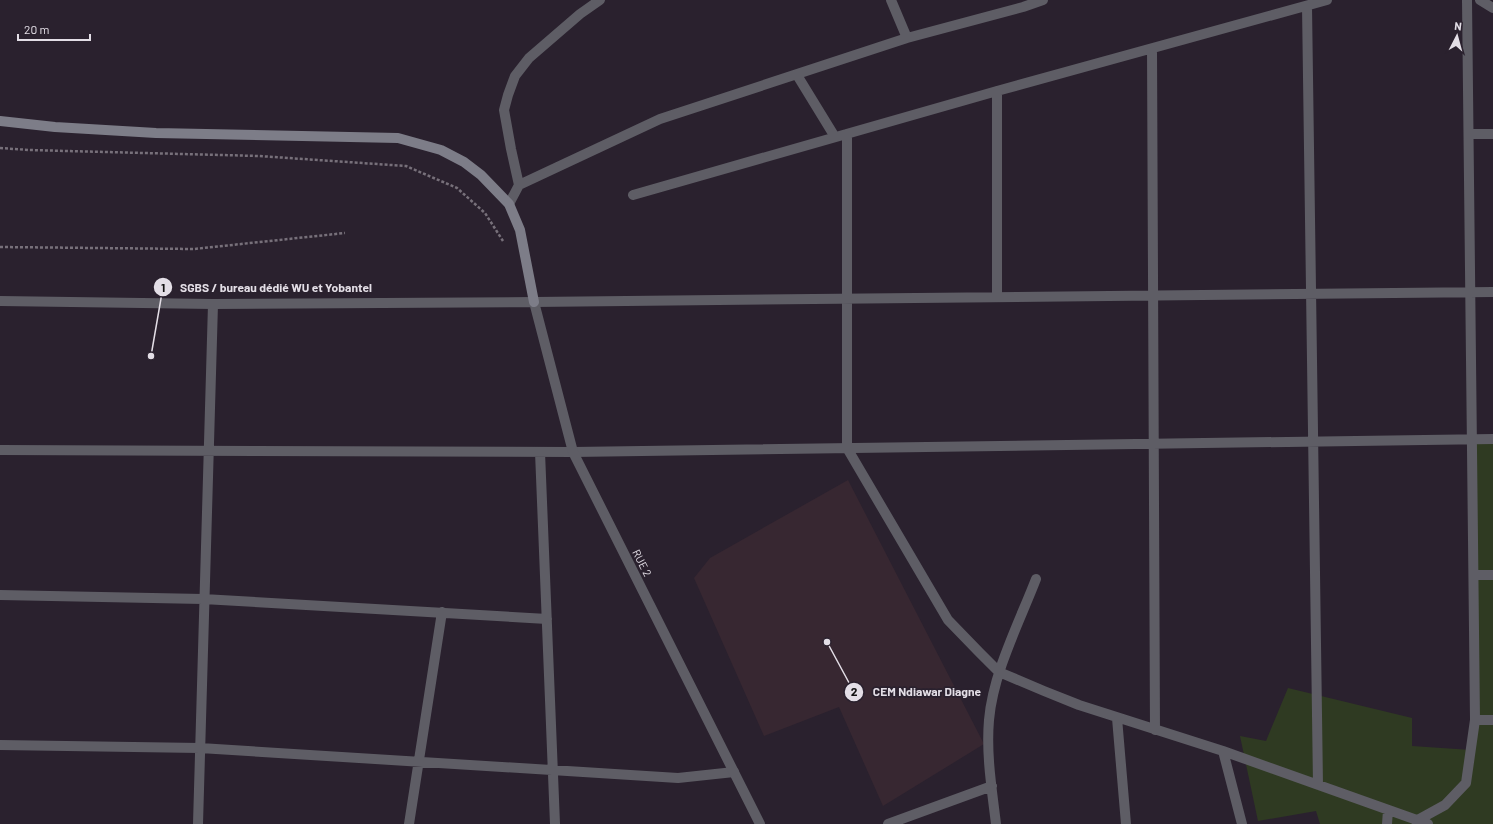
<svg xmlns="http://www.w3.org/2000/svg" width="1493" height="824" viewBox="0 0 1493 824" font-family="Barlow,sans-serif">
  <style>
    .education { fill: #372731 }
    .green { fill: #2f3a22 }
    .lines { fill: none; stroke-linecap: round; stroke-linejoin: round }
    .path { stroke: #77707a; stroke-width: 2.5; stroke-dasharray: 3 2; stroke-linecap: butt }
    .minor { stroke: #5e5d65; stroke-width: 10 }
    .tertiary { stroke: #5e5d65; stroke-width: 10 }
    .secondary { stroke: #7d7d88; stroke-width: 10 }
    .labels { text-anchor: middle; stroke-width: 3.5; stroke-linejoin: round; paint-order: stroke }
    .street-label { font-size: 11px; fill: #e3dee6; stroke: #2a212e }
    .leader { fill: none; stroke: #e3dee6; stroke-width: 1.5 }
    .callout-dot { fill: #e3dee6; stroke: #2a212e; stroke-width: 1.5 }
    .mark-label { font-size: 12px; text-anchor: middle; font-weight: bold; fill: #111 }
    .callout-label { font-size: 12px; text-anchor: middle; font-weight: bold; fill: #e3dee6; stroke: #2a212e; stroke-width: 3.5; stroke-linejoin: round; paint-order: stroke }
  </style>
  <rect width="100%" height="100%" fill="#2a212e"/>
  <path class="education" d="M 848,480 L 984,744 L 883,806 L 839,707 L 764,736 L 694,578 L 710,558 Z"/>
  <path class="green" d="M 1468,437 L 1493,437 L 1493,824 L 1320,824 L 1316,811 L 1258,821 L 1240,736 L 1266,741 L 1288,688 L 1412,718 L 1412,746 L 1471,750 Z"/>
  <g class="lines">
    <path class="path" d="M 0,148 L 29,150 L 259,156 L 406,166 L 457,188 L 485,213 L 503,241
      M 0,247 L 194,249 L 345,233"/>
    <path class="minor" d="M 891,0 L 907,38
      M 1480,0 L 1493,8
      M 1307,6 L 1318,785
      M 1152,49 L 1155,730
      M 797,75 L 835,137
      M 997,91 L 997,297
      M 847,134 L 847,448 L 948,620 L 979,652 L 999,672 L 1044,691 L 1079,705 L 1223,751 L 1428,824
      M 1469,134 L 1493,134
      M 519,185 L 511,149 L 504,110 L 508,95 L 515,76 L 529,58 L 580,14 L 600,0
      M 633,195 L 997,91 L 1327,0
      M 509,204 L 519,185 L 660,119 L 907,38 L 1023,7 L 1043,0
      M 534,302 L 1493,292
      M 0,450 L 573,452 L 1493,439
      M 540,452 L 555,824
      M 1474,575 L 1493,575
      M 0,595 L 203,599 L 547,619
      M 1117,718 L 1126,824
      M 1475,720 L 1493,720
      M 0,745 L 200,748 L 678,778 L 734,772
      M 1223,751 L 1242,824
      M 1416,821 L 1445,805 L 1466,783 L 1475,720 L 1467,0
      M 198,824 L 213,304
      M 409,824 L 442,612
      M 888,824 L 992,786
      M 996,824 C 992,790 986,755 989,720 C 993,673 1019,623 1036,579
      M 1387,824 L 1388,810"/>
    <path class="tertiary" d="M 0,301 L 213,304 L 534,302 L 573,452 L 760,824"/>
    <path class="secondary" d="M 0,121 L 55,127 L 156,133 L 398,138 L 441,150 L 464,162 L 481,175 L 509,204 L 520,230 L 534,302"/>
  </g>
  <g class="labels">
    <g class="street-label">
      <text transform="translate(642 563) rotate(63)" y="4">RUE 2</text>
    </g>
  </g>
  <path class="leader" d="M151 356L163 287M827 642L854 692"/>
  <g class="callout-dot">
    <circle cx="151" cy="356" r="4"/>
    <circle cx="827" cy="642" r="4"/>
    <circle cx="163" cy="287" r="10"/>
    <circle cx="854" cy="692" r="10"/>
  </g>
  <g class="mark-label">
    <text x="163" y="292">1</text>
    <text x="854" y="696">2</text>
  </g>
  <g class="callout-label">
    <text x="276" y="292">SGBS / bureau dédié WU et Yobantel</text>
    <text x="927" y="696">CEM Ndiawar Diagne</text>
  </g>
  <g transform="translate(1457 36) rotate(6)" stroke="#2a212e" stroke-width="3" paint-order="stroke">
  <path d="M0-3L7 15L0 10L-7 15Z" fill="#e3dee6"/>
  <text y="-6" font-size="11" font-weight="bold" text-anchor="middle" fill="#e3dee6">N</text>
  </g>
  <path d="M18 34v6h72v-6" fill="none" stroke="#e3dee6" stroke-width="2"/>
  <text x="24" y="34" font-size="12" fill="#e3dee6" stroke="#2a212e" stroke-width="3" paint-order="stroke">20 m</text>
</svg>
